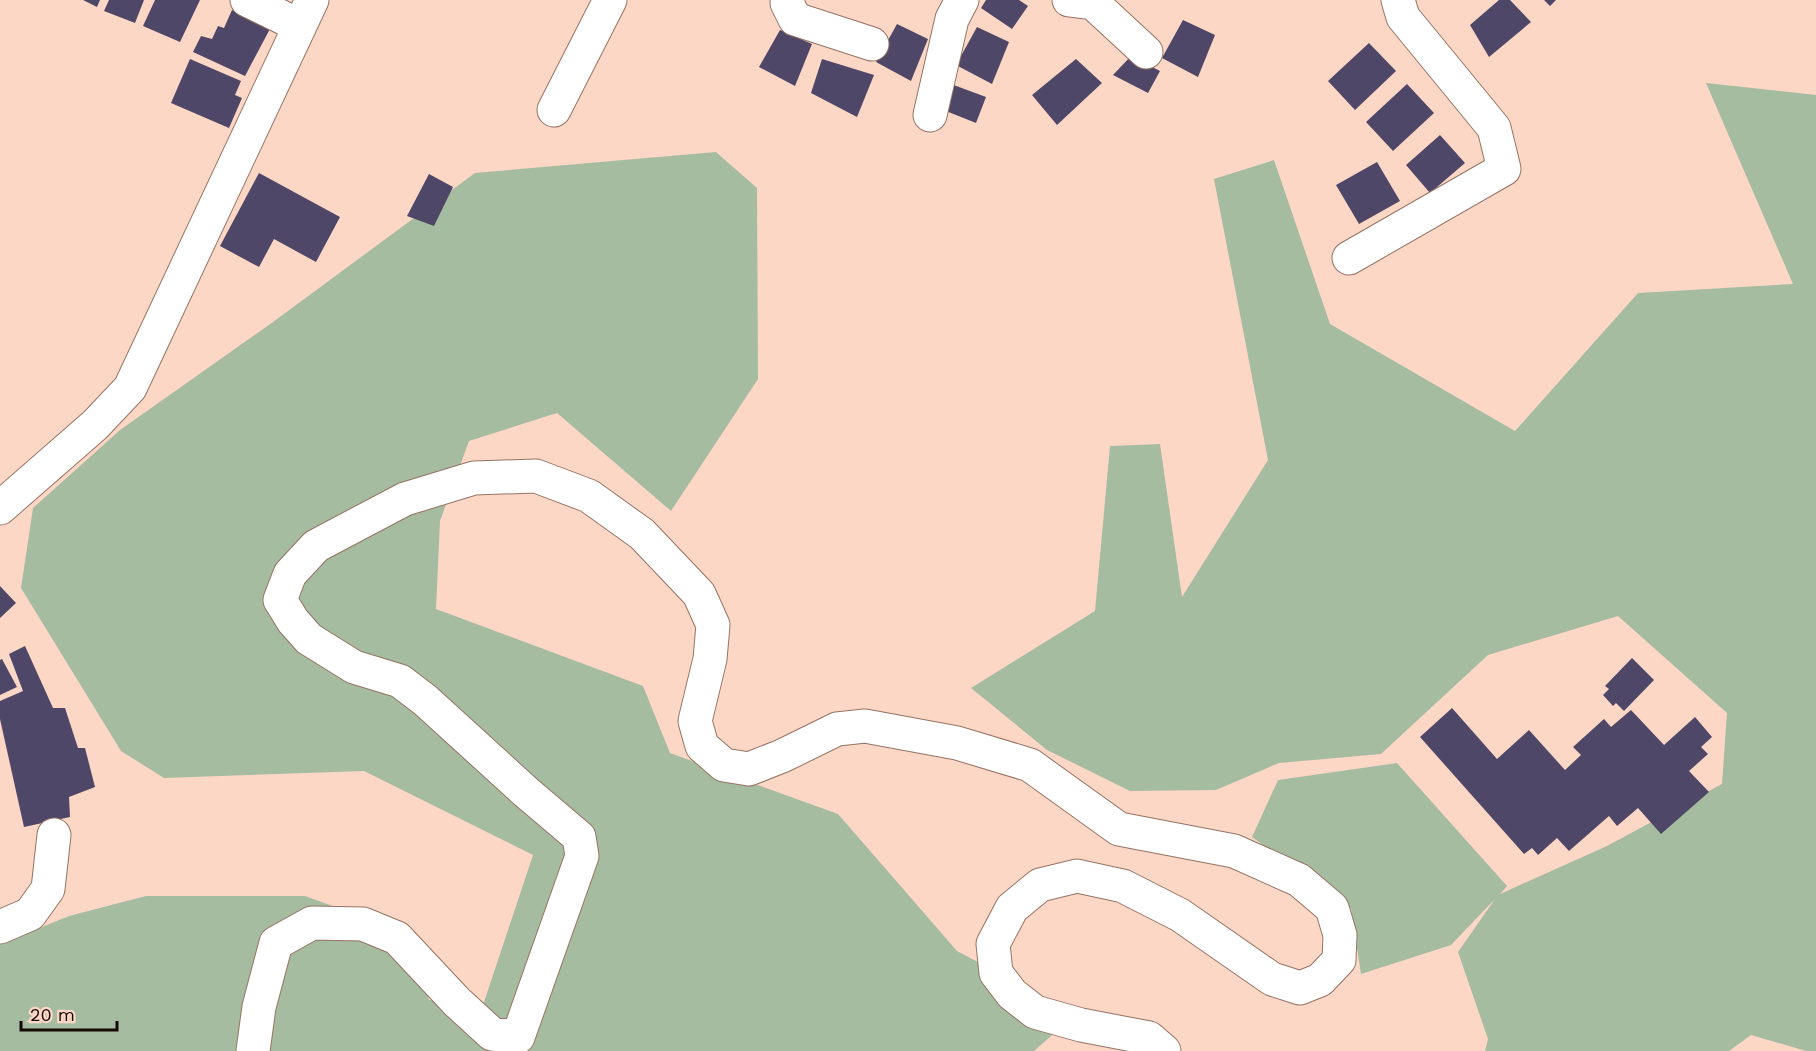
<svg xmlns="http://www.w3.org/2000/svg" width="1816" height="1051" viewBox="0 0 1816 1051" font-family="'Work Sans',sans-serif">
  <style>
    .green { fill: #a5bca1 }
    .building { fill: #4e4767 }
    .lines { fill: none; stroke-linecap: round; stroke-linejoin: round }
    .minor-casing { stroke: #957363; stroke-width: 35 }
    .minor { stroke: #fff; stroke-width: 33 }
  </style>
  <rect width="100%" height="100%" fill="#fdd7c5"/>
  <path class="green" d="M 1706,83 L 1816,95 L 1816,1051 L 1806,1051 L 1751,1035 L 1729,1051 L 1485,1051 L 1488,1039 L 1458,952 L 1495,899 L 1451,945 L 1361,974 L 1351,908 L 1252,837 L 1278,780 L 1397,763 L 1507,886 L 1500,894 L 1607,846 L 1722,784 L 1727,713 L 1618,616 L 1488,655 L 1381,754 L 1279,763 L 1216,790 L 1130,791 L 1047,750 L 971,688 L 1095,611 L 1110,446 L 1160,444 L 1182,597 L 1268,460 L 1214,179 L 1274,160 L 1330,324 L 1515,431 L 1638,293 L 1793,284 Z
    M 716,152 L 757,188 L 758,379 L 671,511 L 557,413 L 469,441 L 440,521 L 436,609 L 643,686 L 670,753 L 838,814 L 957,951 L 1076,1014 L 1034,1051 L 0,1051 L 0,944 L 69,916 L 146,896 L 305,896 L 410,934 L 429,1000 L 484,1002 L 533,855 L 364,771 L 164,778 L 121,751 L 21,588 L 33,508 L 120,430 L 273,322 L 475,173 Z"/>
  <path class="building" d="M 83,0 L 100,0 L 97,7 Z
    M 109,0 L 144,0 L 135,23 L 104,11 Z
    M 155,0 L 200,0 L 180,42 L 143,26 Z
    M 986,0 L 1019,0 L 1028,6 L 1012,29 L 981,8 Z
    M 1499,0 L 1510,0 L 1531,22 L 1489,57 L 1470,25 Z
    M 1544,0 L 1556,0 L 1550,6 Z
    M 232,10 L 271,27 L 245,76 L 193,52 L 201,36 L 212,39 L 218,26 L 224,28 Z
    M 1183,20 L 1215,35 L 1198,77 L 1162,58 Z
    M 897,24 L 928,39 L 911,81 L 876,62 Z
    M 977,27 L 1009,42 L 992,84 L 956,65 Z
    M 780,30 L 812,44 L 795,86 L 759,67 Z
    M 1369,43 L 1396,71 L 1355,110 L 1328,81 Z
    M 1131,56 L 1160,71 L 1148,93 L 1113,75 Z
    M 190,59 L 241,81 L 235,95 L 242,98 L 229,128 L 171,103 Z
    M 822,59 L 874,75 L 857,117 L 811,93 Z
    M 1076,59 L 1102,83 L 1057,125 L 1032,95 Z
    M 951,84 L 986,97 L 976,123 L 941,109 Z
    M 1407,84 L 1434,113 L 1393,151 L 1366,122 Z
    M 1440,135 L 1465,163 L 1430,193 L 1406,165 Z
    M 1377,162 L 1400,201 L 1359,224 L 1336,185 Z
    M 259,173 L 340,217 L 316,262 L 274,239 L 259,267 L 220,246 Z
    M 429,174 L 453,187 L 434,226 L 407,216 Z
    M 0,586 L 16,603 L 0,618 Z
    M 25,646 L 53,708 L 65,708 L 78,748 L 85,748 L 95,787 L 69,797 L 70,817 L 24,827 L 0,719 L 0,701 L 23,691 L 9,654 Z
    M 1632,658 L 1654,680 L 1624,711 L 1616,703 L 1613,706 L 1603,695 L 1609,689 L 1605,686 Z
    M 2,659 L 17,687 L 0,695 L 0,660 Z
    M 1452,708 L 1497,759 L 1529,730 L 1565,770 L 1581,755 L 1573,747 L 1604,719 L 1611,727 L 1631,710 L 1664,745 L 1695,717 L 1712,737 L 1701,747 L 1708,754 L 1689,771 L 1709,792 L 1661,834 L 1638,808 L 1617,826 L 1609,816 L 1569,851 L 1557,838 L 1538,855 L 1532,848 L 1524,854 L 1420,737 Z"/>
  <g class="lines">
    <defs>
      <path id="minor" d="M 247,0 L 300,26
        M 788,0 L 787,3 L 795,19 L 872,44
        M 1069,0 L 1093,3 L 1146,52
        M 554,110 L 610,0
        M 930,115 L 952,19 L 962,0
        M 1349,258 L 1504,169 L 1494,128 L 1403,17 L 1398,0
        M 0,508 L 95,425 L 130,388 L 312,0
        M 0,927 L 30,914 L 48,889 L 54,835
        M 253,1051 L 259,1007 L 276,943 L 312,923 L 363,924 L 397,938 L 457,1002 L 492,1034 L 518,1037 L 582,856 L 579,837 L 526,792 L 425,700 L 400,681 L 354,667 L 309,639 L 293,621 L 280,600 L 290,574 L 316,546 L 405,499 L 474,478 L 536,476 L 589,496 L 642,534 L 699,594 L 713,625 L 710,659 L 695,721 L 702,746 L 724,765 L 749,769 L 782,756 L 837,729 L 865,726 L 957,743 L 1030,765 L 1119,829 L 1234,851 L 1299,880 L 1332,908 L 1340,935 L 1339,960 L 1320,980 L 1300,988 L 1272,979 L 1180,915 L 1123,886 L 1077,876 L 1040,885 L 1012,908 L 993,944 L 996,973 L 1012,994 L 1035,1012 L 1081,1025 L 1149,1038 L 1164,1051"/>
    </defs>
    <use href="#minor" class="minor-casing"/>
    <use href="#minor" class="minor"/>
  </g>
  <path d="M21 1021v9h96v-9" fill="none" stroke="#150904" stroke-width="3"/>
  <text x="30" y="1021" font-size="18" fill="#150904" stroke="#fdd7c5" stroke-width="4.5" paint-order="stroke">20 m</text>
</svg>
